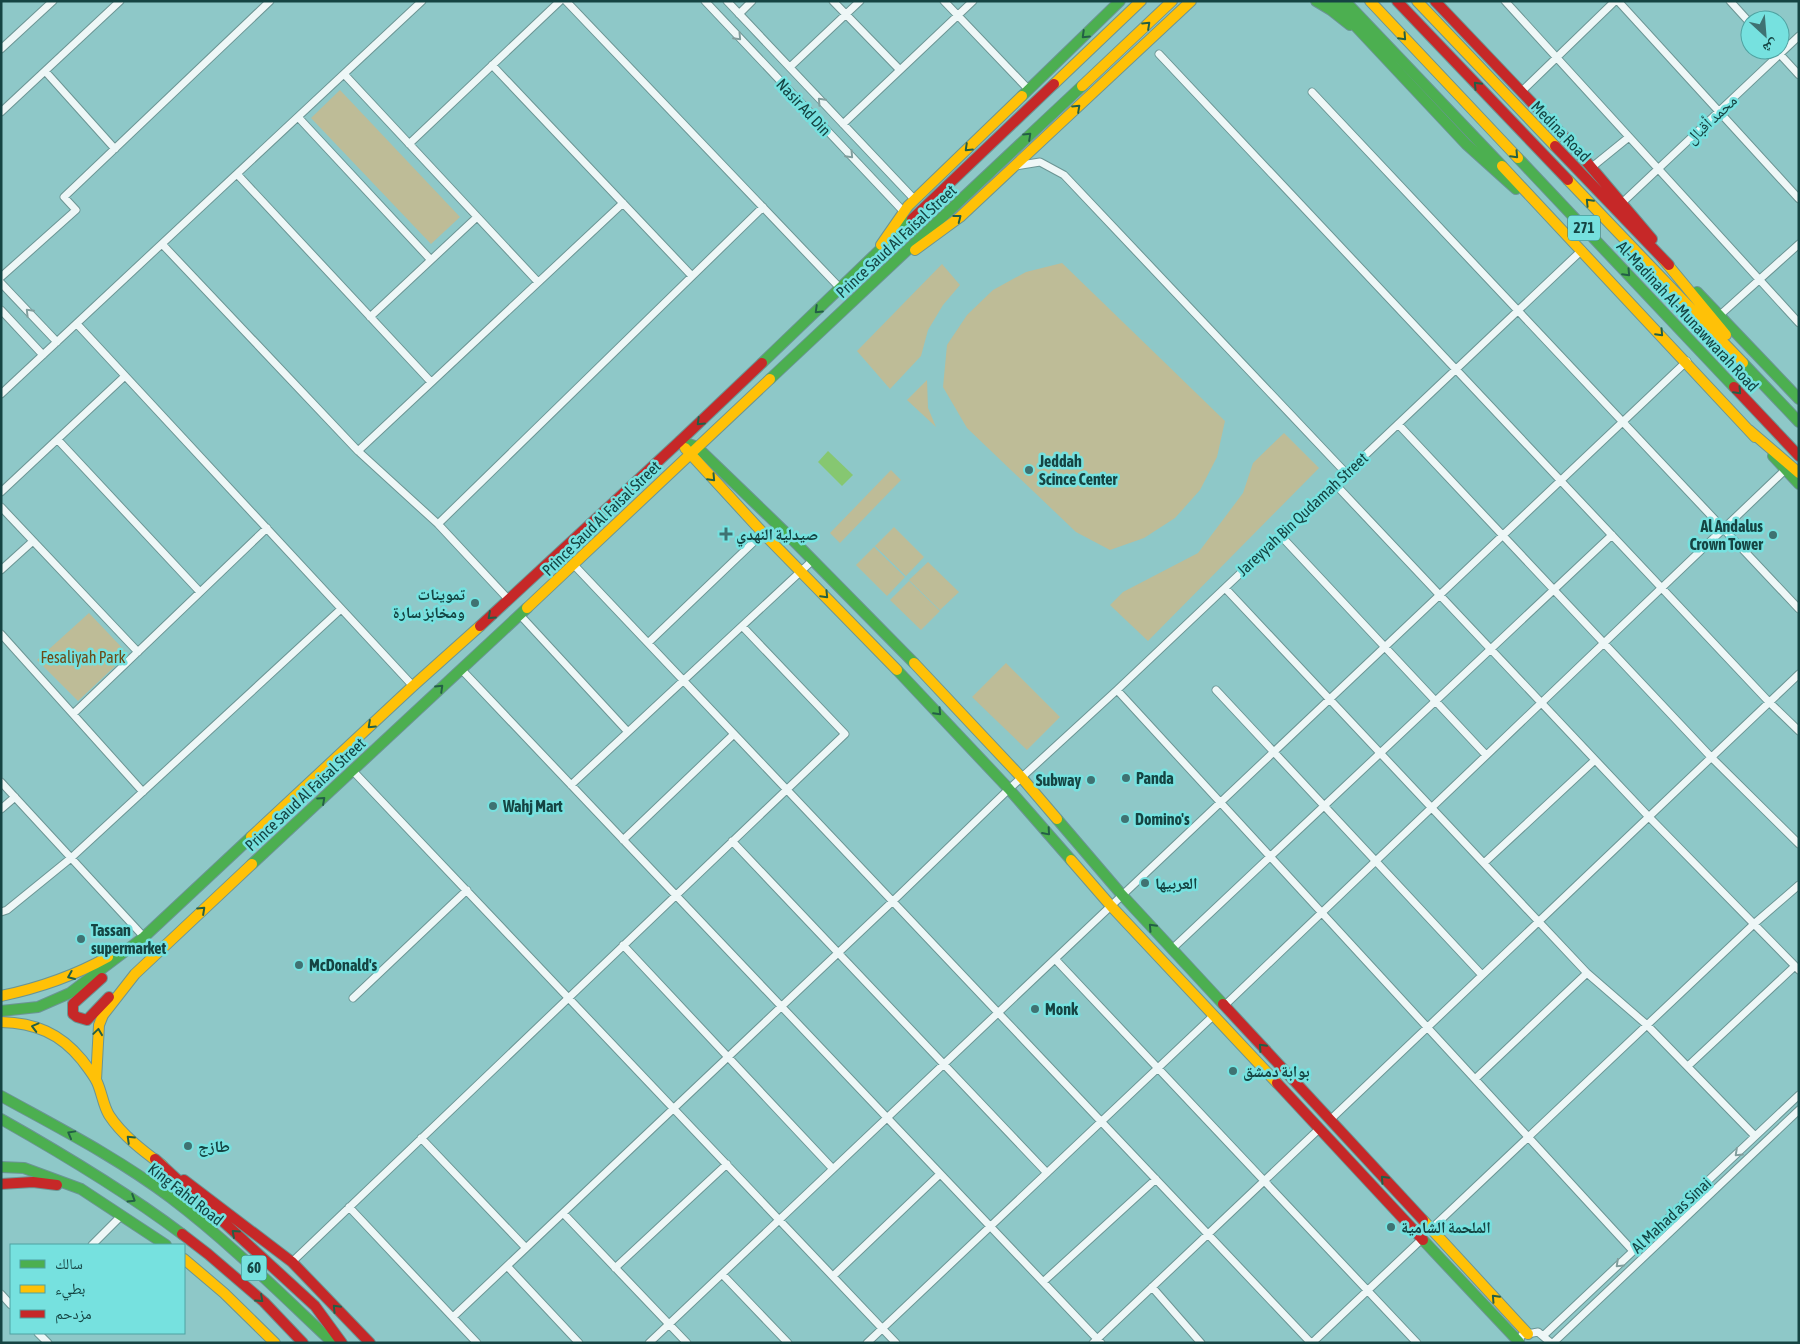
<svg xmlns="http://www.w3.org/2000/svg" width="1800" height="1344" viewBox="0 0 1800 1344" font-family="'Asap Condensed','Noto Naskh Arabic',sans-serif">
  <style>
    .green { fill: #bebc97 }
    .water { fill: #86c771 }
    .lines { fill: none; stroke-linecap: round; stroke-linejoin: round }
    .street-casing { stroke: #6b9594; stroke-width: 9 }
    .fast-casing { stroke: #6b9594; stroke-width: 12 }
    .slow-casing { stroke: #6b9594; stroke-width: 12 }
    .jam-casing { stroke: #6b9594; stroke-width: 12 }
    .street { stroke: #eef7f7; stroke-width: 7 }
    .fast { stroke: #4caf50; stroke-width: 10 }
    .slow { stroke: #ffc107; stroke-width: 10 }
    .jam { stroke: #c62828; stroke-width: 10 }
    .oneway { stroke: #235f46 }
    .oneway2 { stroke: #829e9d }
    .poi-dot { fill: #3f7272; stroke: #76e1df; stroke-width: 2 }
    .labels { text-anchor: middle; stroke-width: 5; stroke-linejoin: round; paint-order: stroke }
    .shield { fill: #76e1df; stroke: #327372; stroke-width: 1 }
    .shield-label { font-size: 15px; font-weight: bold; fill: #154443 }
    .street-label { font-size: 16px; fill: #154443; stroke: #76e1df }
    .poi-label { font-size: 16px; font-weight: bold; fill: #154443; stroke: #76e1df; text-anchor: start }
    .park-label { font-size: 16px; fill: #6c4b18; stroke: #76e1df }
  </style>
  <rect width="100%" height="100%" fill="#8ec8c8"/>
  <path class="green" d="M 340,90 L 460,217 L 431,244 L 311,118 Z
    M 1062,263 L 1225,421 L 1217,457 L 1200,490 L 1175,518 L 1144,538 L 1110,550 L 1076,532 L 967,428 L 943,387 L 947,345 L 967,315 L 993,290 L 1026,272 Z
    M 942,264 L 960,285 L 943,305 L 928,330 L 921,356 L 890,389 L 857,351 Z
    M 927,380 L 928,408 L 936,427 L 907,400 Z
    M 1284,433 L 1319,468 L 1148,641 L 1110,605 L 1123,592 L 1198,553 L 1243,493 L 1253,463 Z
    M 891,470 L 901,480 L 840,543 L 830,533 Z
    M 894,527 L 924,557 L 906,576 L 875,546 Z
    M 874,547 L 905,577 L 887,596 L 856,565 Z
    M 928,562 L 959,592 L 940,610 L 909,580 Z
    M 909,581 L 940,611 L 921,630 L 890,600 Z
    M 89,613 L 128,654 L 78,701 L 37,660 Z
    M 1006,663 L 1060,717 L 1027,750 L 972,697 Z"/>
  <path class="water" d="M 828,451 L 853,475 L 842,486 L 818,462 Z"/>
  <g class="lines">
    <defs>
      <path id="street" d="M 566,1 L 840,288
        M 705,1 L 904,212
        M 727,1 L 915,200
        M 833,1 L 899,69
        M 944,1 L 1029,90
        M 1505,1 L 1799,323
        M 1618,1 L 1799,199
        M 1730,1 L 1750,23
        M 739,14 L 752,1
        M 1,49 L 53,1
        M 1776,50 L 1799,75
        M 1159,54 L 1769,702 L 1799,731
        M 492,65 L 692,276
        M 790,67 L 860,1
        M 45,71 L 115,149
        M 344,74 L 538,282
        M 1312,92 L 1799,609
        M 1521,92 L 1615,1
        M 1,112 L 120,1
        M 298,117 L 431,260
        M 843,124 L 973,1
        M 409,144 L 560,1
        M 1015,166 L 1040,162 L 1064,175 L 1346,473
        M 1592,167 L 1629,137
        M 237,174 L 431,382
        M 1623,202 L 1799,36
        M 162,244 L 358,451 L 438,524 L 509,600
        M 1,277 L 76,210 L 64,197 L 270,1
        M 1,283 L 57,342
        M 1,310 L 43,355
        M 1720,315 L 1799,244
        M 370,317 L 477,217
        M 77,324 L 413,686
        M 1,394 L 422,1
        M 1398,424 L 1711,757 L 1799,844
        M 58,440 L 200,592
        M 358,451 L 623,203
        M 1335,484 L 1649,817 L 1799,970
        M 1,492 L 125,376
        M 1,507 L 138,652
        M 438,524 L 763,207
        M 1280,535 L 1486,755
        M 574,565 L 1311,1343
        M 1,570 L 33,541
        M 1225,588 L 1587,973 L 1647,1025 L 1755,1136
        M 520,615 L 628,732
        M 1,634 L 143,792
        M 648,643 L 763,533
        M 461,669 L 1101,1343
        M 1117,690 L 1633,1251
        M 1216,690 L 1482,975
        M 73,714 L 267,528
        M 353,771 L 896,1343
        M 1,782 L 144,937
        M 571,785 L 813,560
        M 1,809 L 15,797
        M 623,840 L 734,734
        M 732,841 L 1047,1173
        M 1484,863 L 1595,760
        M 1,912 L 7,910 L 71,858 L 341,609
        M 623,945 L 833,1169
        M 1172,949 L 1612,535
        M 1055,959 L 1417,1343
        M 353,998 L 467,890
        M 1224,1006 L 1785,470
        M 1688,1066 L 1795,966
        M 1475,1079 L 1587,973
        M 1330,1120 L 1799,674
        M 421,1138 L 526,1248
        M 349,1207 L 477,1343
        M 563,1213 L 687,1343
        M 1431,1229 L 1755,923 L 1799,885
        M 92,1245 L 122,1215
        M 292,1262 L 845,734 L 742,626
        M 507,1266 L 579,1343
        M 615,1268 L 727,1164
        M 722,1274 L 788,1343
        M 833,1276 L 940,1174
        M 1043,1282 L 1156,1179
        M 1152,1287 L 1201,1343
        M 1,1294 L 11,1305
        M 453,1317 L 893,901 L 1009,789 L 1117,690 L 1582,250
        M 38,1333 L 48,1343
        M 1543,1336 L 1799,1095
        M 649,1343 L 1687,361
        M 867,1343 L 1213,1016
        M 1093,1343 L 1319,1129
        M 1312,1343 L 1422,1239
        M 1518,1343 L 1522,1335 L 1538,1332 L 1551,1343
        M 1553,1343 L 1799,1110"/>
      <path id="fast" d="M 1316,1 L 1331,10 L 1350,25
        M 1332,1 L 1466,144 L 1516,189
        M 1345,1 L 1502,166
        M 1022,96 L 1120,1
        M 1518,158 L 1734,387
        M 1697,292 L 1799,399
        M 762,363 L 912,219
        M 1743,363 L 1799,422
        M 770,379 L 1082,86
        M 680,441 L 697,447 L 783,530 L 914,663
        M 1773,456 L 1799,484
        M 897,670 L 1009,789 L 1071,860
        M 1057,819 L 1122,895 L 1223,1004
        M 252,864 L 527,608
        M 1,1011 L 38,1007 L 70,993 L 144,937 L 251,837
        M 1,1096 C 59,1128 118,1158 171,1198 C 229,1242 280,1293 333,1343
        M 1,1119 C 63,1154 125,1191 182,1234
        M 1,1167 L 24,1168 L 81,1189 L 166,1245
        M 1423,1240 L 1519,1342"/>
      <path id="slow" d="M 1370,1 L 1518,158
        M 1417,1 L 1555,146
        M 1054,84 L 1141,1
        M 1082,86 L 1172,1
        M 1502,166 L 1755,437
        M 1568,180 L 1743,363
        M 881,245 L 908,206 L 1022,96
        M 915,250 L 960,217 L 1191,1
        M 1663,259 L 1726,335
        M 1749,430 L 1799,473
        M 685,448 L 763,533 L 897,670
        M 527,608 L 770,379
        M 914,663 L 1022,778 L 1057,819
        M 251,837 L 413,686 L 480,626
        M 1071,860 L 1111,906 L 1277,1083
        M 1,996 C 39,988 74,976 108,957
        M 1,1022 C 35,1023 60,1033 82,1060 C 87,1067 93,1074 97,1082 C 102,1093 103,1105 109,1115 C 122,1135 143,1151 162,1165
        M 96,1080 L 99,1025 L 103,1015 L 135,974 L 252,864
        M 1423,1220 L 1528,1334
        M 184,1259 L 224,1293 L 275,1343"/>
      <path id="jam" d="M 1397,1 L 1568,180
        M 1435,1 L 1574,147 L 1652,239
        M 1555,146 L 1669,265
        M 912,219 L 1054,84
        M 1734,387 L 1799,456
        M 480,626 L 680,441 L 762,363
        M 102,978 L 73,1004 L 73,1014 L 77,1017 L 87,1020 L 109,997
        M 1223,1004 L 1423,1220
        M 1277,1083 L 1423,1240
        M 155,1159 L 315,1306 L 342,1343
        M 184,1180 L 292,1262 L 370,1343
        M 1,1184 L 33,1182 L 57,1185
        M 182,1234 L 208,1254 L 264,1302 L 303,1343"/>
    </defs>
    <use href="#street" class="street-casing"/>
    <use href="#fast" class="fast-casing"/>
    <use href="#slow" class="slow-casing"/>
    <use href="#jam" class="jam-casing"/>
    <use href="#street" class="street"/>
    <use href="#fast" class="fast"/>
    <use href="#slow" class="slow"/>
    <use href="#jam" class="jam"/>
  </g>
  <defs><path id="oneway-chevron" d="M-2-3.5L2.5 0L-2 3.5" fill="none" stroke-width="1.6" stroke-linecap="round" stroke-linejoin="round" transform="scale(1.25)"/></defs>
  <g class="oneway">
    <use href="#oneway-chevron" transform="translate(1147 25) rotate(-43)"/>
    <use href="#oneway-chevron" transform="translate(1085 35) rotate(136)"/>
    <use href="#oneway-chevron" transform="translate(1403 37) rotate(47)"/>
    <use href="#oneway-chevron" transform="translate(1477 85) rotate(-134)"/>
    <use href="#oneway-chevron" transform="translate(1077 108) rotate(-43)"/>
    <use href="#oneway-chevron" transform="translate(1028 136) rotate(-43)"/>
    <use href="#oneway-chevron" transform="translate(968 148) rotate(136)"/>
    <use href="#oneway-chevron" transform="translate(1515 155) rotate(47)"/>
    <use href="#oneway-chevron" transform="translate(1589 202) rotate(-134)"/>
    <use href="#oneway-chevron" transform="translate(958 218) rotate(-38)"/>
    <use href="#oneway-chevron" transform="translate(1627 273) rotate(47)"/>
    <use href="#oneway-chevron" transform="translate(818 310) rotate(136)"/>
    <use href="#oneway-chevron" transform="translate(1660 333) rotate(47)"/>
    <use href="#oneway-chevron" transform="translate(1738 391) rotate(47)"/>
    <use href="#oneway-chevron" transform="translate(700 422) rotate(136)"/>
    <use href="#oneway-chevron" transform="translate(712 478) rotate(47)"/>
    <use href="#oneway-chevron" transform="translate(825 595) rotate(46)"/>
    <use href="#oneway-chevron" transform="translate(491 616) rotate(138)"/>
    <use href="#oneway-chevron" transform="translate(440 688) rotate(-44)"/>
    <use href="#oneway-chevron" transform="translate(938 712) rotate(47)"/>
    <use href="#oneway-chevron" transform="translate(371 725) rotate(137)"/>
    <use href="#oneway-chevron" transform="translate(322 800) rotate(-42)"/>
    <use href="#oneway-chevron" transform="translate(1047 832) rotate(49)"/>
    <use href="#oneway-chevron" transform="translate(202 910) rotate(-43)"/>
    <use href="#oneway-chevron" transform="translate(1152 927) rotate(-133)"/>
    <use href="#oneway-chevron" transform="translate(71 976) rotate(157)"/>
    <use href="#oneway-chevron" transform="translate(35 1027) rotate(-165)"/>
    <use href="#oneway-chevron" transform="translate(98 1032) rotate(-82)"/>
    <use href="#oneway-chevron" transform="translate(1262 1047) rotate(-133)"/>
    <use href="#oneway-chevron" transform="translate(71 1134) rotate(-151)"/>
    <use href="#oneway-chevron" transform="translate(130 1139) rotate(-136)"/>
    <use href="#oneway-chevron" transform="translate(1384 1179) rotate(-133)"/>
    <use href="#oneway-chevron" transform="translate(132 1199) rotate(32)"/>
    <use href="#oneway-chevron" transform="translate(235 1233) rotate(-138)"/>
    <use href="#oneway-chevron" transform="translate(1495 1298) rotate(-133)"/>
    <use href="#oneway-chevron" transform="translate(260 1299) rotate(42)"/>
    <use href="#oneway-chevron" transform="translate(336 1308) rotate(-134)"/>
  </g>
  <g class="oneway2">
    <use href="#oneway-chevron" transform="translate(738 37) rotate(47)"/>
    <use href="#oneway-chevron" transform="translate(821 101) rotate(-133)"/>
    <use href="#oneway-chevron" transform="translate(850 155) rotate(47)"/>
    <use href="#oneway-chevron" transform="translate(29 312) rotate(-134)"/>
    <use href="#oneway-chevron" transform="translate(1738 1153) rotate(137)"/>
    <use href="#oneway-chevron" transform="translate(1619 1264) rotate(137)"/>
  </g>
  <g class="poi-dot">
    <circle cx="1029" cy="470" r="5"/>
    <path d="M723.5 526.5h5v5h5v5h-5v5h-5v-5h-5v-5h5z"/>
    <circle cx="1773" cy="535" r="5"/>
    <circle cx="475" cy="603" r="5"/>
    <circle cx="1126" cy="778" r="5"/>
    <circle cx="1091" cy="780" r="5"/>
    <circle cx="493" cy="806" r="5"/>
    <circle cx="1125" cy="819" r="5"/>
    <circle cx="1145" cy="883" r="5"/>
    <circle cx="81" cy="939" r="5"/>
    <circle cx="299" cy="965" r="5"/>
    <circle cx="1035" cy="1009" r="5"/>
    <circle cx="1233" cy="1071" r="5"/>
    <circle cx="188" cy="1146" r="5"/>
    <circle cx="1391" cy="1227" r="5"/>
  </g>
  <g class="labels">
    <g class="shield">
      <rect x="1568" y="215.5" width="32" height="25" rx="4"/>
      <rect x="241.5" y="1255.5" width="25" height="25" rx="4"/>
    </g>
    <g class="shield-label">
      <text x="1584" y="233">271</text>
      <text x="254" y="1273">60</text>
    </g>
    <g class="street-label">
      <text transform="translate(804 107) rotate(47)" y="6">Nasir Ad Din</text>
      <text transform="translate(1711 119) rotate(-43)" y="6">محمد أقبال</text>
      <text transform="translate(1561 131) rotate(46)" y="6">Medina Road</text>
      <text transform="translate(896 241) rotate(-43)" y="6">Prince Saud Al Faisal Street</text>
      <text transform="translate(1688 316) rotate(47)" y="6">Al-Madinah Al-Munawwarah Road</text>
      <text transform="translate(1302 514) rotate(-43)" y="6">Jareyyah Bin Qudamah Street</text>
      <text transform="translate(601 518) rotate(-44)" y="6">Prince Saud Al Faisal Street</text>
      <text transform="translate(305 794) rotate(-43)" y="6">Prince Saud Al Faisal Street</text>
      <text transform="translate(186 1194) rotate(38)" y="6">King Fahd Road</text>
      <text transform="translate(1671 1215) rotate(-43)" y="6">Al Mahad as Sinai</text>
    </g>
    <g class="poi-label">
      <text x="1039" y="467">Jeddah<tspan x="1039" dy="18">Scince Center</tspan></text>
      <text x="1763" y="532" text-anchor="end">Al Andalus<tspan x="1763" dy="18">Crown Tower</tspan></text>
      <text x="736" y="540">صيدلية النهدي</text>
      <text x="465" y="600" text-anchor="end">تموينات<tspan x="465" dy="18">ومخابز سارة</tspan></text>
      <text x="1136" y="784">Panda</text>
      <text x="1081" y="786" text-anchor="end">Subway</text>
      <text x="503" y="812">Wahj Mart</text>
      <text x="1135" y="825">Domino's</text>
      <text x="1155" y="889">العربيها</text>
      <text x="91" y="936">Tassan<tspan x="91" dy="18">supermarket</tspan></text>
      <text x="309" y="971">McDonald's</text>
      <text x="1045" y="1015">Monk</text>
      <text x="1243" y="1077">بوابة دمشق</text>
      <text x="198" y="1152">طازج</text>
      <text x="1401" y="1233">الملحمة الشامية</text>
    </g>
    <g class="park-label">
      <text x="83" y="663">Fesaliyah Park</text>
    </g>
  </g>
  <rect width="1800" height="1344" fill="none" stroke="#154443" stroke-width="5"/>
  <rect x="10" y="1244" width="175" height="90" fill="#76e1df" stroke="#4fa2a1"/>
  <rect x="20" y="1260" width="25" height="8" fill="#4caf50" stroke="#4fa2a1"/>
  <text x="55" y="1269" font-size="15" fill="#154443">سالك</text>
  <rect x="20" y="1285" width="25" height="8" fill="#ffc107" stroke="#4fa2a1"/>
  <text x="55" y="1294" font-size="15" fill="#154443">بطيء</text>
  <rect x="20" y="1310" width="25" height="8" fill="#c62828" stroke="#4fa2a1"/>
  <text x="55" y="1319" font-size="15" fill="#154443">مزدحم</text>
  <g transform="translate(1765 35) rotate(154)"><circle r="24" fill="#76e1df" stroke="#4fa2a1"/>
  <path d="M0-4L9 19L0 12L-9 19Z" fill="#3f7272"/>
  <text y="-8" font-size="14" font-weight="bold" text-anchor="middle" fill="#154443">ش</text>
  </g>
</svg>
